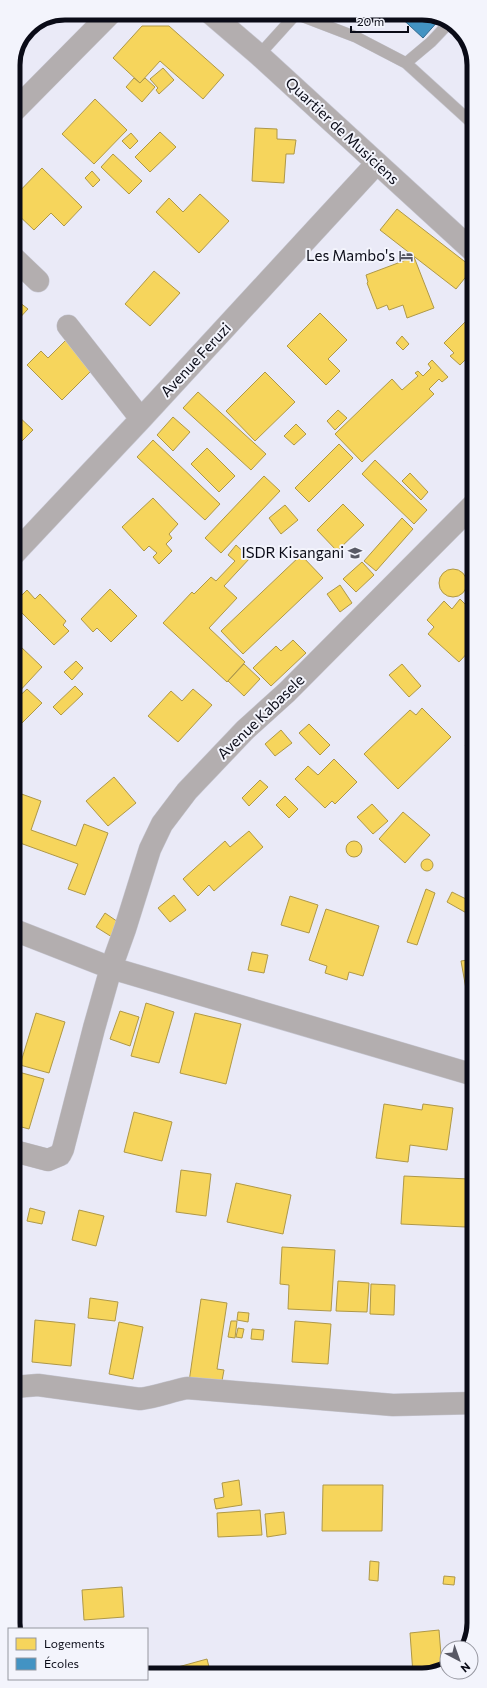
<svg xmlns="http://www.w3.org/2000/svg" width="487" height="1688" viewBox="0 0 487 1688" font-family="Commissioner,sans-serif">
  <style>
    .homes { fill: #f6d55c; stroke: #af9847 }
    .schools { fill: #4393c3; stroke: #326a8f }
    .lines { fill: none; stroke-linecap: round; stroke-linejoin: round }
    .lane-casing { stroke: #c7c7d2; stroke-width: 12 }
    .street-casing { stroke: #c7c7d2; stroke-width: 23 }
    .lane { stroke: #b3aeaf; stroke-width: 11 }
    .street { stroke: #b3aeaf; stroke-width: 22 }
    .labels { text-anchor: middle; stroke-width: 4; stroke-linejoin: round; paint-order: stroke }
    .street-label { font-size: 15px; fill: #0a0b17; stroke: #f3f4fc }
    .poi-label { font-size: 15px; fill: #0a0b17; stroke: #f3f4fc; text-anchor: end }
    .rim { fill: none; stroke: #0a0b17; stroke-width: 5 }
  </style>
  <rect width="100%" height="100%" fill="#eaeaf7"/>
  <path class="homes" d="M 142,26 L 169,26 L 224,75 L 203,99 L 160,61 L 140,83 L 113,58 Z
    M 163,68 L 174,80 L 159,94 L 156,90 L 158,88 L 150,79 Z
    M 134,78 L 140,83 L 145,78 L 155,87 L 142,102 L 126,87 Z
    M 95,99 L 127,130 L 94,164 L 62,134 Z
    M 255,128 L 277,129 L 277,139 L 296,140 L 294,154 L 286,154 L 284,183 L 252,181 Z
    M 160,132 L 176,147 L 150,172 L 135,157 Z
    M 131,133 L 138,141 L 130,149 L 122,141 Z
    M 113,154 L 142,181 L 129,194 L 101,167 Z
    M 42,168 L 82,207 L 64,226 L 51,213 L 34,230 L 13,210 L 13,198 Z
    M 92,171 L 100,180 L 93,187 L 85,178 Z
    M 200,194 L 229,221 L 199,253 L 156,212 L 169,198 L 183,212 Z
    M 397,209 L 473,268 L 456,289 L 380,230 Z
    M 414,257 L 434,308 L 407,318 L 403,305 L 389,310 L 387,305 L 377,309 L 367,283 L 368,282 L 366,275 Z
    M 154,271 L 180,293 L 150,326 L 125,304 Z
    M 19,302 L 28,309 L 13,325 L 13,308 Z
    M 320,313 L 347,340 L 328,359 L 340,371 L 326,385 L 287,346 Z
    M 473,314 L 473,354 L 472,353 L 460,365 L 450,356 L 454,353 L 444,343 Z
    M 402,336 L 409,344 L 403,350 L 396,343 Z
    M 68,338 L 96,366 L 62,400 L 27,365 L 41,351 L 48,358 Z
    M 432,360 L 448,377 L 442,382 L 439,379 L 429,389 L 434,394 L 362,462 L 335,434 L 392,379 L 402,390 L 418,376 L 415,373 L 418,371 L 423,376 L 431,368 L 428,364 Z
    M 265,372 L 295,402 L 255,441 L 226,411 Z
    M 198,392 L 266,454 L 251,470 L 183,408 Z
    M 338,410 L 347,418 L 335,430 L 327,421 Z
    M 16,414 L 33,430 L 15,448 L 19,451 L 13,457 L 13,417 Z
    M 173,417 L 190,432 L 173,451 L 157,435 Z
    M 296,424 L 306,434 L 294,445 L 284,436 Z
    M 153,440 L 220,504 L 205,520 L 137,457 Z
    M 339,444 L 353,458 L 309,502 L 295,488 Z
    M 207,448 L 235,476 L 219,492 L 191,464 Z
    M 375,460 L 427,510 L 414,524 L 362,474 Z
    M 410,473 L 428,492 L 421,500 L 402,481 Z
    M 264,476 L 280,491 L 221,553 L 205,538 Z
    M 153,498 L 178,524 L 169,534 L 172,538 L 166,544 L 172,551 L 159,564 L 153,557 L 157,553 L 149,546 L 144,551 L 122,527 Z
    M 343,504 L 364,525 L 337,551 L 317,530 Z
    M 285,505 L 298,520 L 281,534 L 269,518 Z
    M 402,518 L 413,529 L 376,571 L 364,561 Z
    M 236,545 L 250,558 L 224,586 L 237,598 L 209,628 L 245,662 L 227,682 L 163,623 L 192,592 L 194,594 L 211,577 L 216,581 L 235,561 L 228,555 Z
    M 301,555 L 323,578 L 243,654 L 221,631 Z
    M 473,557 L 473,572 L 470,571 L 466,564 L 468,561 Z
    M 362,562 L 374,575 L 356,592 L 343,579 Z
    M439 583a14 14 0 1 1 28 0a14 14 0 1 1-28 0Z
    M 340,585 L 352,603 L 340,612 L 327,594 Z
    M 110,589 L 137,616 L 111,642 L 97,628 L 93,632 L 81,619 Z
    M 27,590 L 35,599 L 40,594 L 66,621 L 63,625 L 69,631 L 54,645 L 13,604 Z
    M 460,599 L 473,612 L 473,647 L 459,662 L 428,634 L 434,627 L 427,620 L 444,601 L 452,609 Z
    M 293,640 L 306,653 L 271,686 L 253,668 L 276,646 L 281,651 Z
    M 20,646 L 42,667 L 16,695 L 13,693 L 13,654 Z
    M 76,661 L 83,668 L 72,680 L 64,672 Z
    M 244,664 L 260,679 L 244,696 L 228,681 Z
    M 402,664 L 421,686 L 409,697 L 389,675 Z
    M 75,686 L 83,694 L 61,715 L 53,707 Z
    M 27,689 L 42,703 L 21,724 L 13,716 L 13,702 Z
    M 193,689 L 212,705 L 178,742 L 148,716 L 171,691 L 182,701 Z
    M 422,708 L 451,737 L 398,789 L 364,754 L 410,710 L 416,715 Z
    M 309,724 L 330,745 L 320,755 L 299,733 Z
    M 281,730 L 292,743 L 275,756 L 265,744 Z
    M 473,737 L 473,755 L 465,745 Z
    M 334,759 L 357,782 L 335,804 L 332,801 L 325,808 L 295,779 L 308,766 L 318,775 Z
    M 114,777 L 136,803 L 108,826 L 86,801 Z
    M 260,780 L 268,787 L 249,806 L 242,798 Z
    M 16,792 L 41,801 L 31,830 L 76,846 L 84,824 L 108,833 L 85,895 L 68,889 L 78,864 L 20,843 L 14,862 L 13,799 Z
    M 285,796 L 298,809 L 289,818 L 276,805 Z
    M 372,804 L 388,821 L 373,834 L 357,817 Z
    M 403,812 L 430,835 L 405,863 L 379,839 Z
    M 249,831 L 263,847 L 214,891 L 209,885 L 198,896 L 183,879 L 225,841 L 230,847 Z
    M346 849a8 8 0 1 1 16 0a8 8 0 1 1-16 0Z
    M421 865a6 6 0 1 1 12 0a6 6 0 1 1-12 0Z
    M 426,889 L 435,893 L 417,945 L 407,942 Z
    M 452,892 L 474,903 L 474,909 L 470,915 L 447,902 Z
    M 174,895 L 186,910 L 170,922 L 158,908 Z
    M 290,896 L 318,905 L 309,933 L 281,925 Z
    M 326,909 L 379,926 L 363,976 L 349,972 L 347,980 L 325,973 L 327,966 L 309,960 Z
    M 105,913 L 121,924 L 112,937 L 96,927 Z
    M 252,952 L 268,955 L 264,973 L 248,970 Z
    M 474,959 L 474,999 L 468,1000 L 461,961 Z
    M 146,1003 L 174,1012 L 159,1063 L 131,1056 Z
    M 120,1011 L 139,1017 L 130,1046 L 110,1039 Z
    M 36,1013 L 65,1022 L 49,1073 L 20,1065 Z
    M 195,1013 L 241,1024 L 226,1084 L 180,1073 Z
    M 15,1071 L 44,1079 L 29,1129 L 14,1125 Z
    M 384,1104 L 422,1110 L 423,1104 L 453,1108 L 447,1150 L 410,1145 L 408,1162 L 376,1158 Z
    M 134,1112 L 172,1122 L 162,1161 L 124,1152 Z
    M 181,1170 L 211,1174 L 206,1216 L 176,1212 Z
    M 404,1176 L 469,1179 L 466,1227 L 401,1224 Z
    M 236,1183 L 291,1195 L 283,1234 L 227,1222 Z
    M 14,1202 L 19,1204 L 14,1219 Z
    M 30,1208 L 45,1212 L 42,1224 L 27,1221 Z
    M 79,1210 L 104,1216 L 96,1246 L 72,1240 Z
    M 282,1247 L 335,1250 L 331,1311 L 288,1309 L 289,1285 L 280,1284 Z
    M 338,1281 L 369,1283 L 367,1312 L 336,1311 Z
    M 371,1284 L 395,1285 L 394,1315 L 370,1314 Z
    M 90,1298 L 118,1302 L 115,1321 L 88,1318 Z
    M 201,1299 L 227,1303 L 217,1369 L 224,1370 L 221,1386 L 189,1382 Z
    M 238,1312 L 249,1313 L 248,1322 L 237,1320 Z
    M 35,1320 L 75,1324 L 71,1366 L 32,1362 Z
    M 231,1321 L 237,1321 L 235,1338 L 228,1337 Z
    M 295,1321 L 331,1324 L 328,1364 L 292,1362 Z
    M 119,1322 L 143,1327 L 133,1379 L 109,1374 Z
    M 238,1328 L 244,1329 L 242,1338 L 236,1337 Z
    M 252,1329 L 264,1330 L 263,1340 L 251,1339 Z
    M 239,1480 L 242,1505 L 216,1509 L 214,1499 L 224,1497 L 222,1483 Z
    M 323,1485 L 383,1485 L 382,1531 L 322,1531 Z
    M 260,1510 L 262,1535 L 218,1537 L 217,1513 Z
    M 284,1512 L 286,1534 L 267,1537 L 265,1514 Z
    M 370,1561 L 379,1562 L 378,1581 L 369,1580 Z
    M 444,1576 L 455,1577 L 454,1585 L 443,1584 Z
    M 472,1583 L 474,1583 L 474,1618 L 472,1618 Z
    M 122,1587 L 124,1617 L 84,1620 L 82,1590 Z
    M 439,1630 L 441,1655 L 447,1655 L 447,1666 L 433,1674 L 413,1674 L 410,1633 Z
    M 207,1659 L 211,1675 L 149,1675 Z"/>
  <path class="schools" d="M 396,13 L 429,13 L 440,19 L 423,38 Z"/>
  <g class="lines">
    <defs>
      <path id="lane" d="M 296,14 L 356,37 L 406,63 L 431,42 L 449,23
        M 259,55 L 297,13
        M 406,63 L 473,124"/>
      <path id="street" d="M 210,13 L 259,55 L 473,251
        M 13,112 L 111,13
        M 13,257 L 38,281
        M 68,326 L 141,419
        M 13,555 L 141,419 L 377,163
        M 14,930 L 111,968 L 474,1075
        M 14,1151 L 48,1160 L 60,1155 L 63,1149 L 94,1028 L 111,968 L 125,929 L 150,849 L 162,824 L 187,791 L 245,730 L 287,692 L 473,505
        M 14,1387 L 38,1385 L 140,1399 C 157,1397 171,1391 187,1388 L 393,1405 L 474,1403"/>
    </defs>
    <use href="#lane" class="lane-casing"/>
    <use href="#street" class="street-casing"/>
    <use href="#lane" class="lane"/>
    <use href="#street" class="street"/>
  </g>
  <defs>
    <symbol id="hotel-bare" viewBox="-9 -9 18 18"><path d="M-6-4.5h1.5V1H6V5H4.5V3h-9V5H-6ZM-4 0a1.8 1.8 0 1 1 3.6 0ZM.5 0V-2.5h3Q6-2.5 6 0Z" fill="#585965" stroke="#f3f4fc" stroke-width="2.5" paint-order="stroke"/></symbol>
    <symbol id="university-bare" viewBox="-9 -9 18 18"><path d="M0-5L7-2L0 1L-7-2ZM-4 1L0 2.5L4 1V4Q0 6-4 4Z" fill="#585965" stroke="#f3f4fc" stroke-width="2.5" paint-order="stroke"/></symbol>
  </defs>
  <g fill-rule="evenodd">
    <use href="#hotel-bare" x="396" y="246" width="20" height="20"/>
    <use href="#university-bare" x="345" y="543" width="20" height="20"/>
  </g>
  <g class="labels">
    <g class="street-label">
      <text transform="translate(342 131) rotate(43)" y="5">Quartier de Musiciens</text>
      <text transform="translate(196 360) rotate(-47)" y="5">Avenue Feruzi</text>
      <text transform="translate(261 717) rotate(-44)" y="5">Avenue Kabasele</text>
    </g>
    <g class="poi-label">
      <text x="395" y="261">Les Mambo's</text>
      <text x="344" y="558">ISDR Kisangani</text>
    </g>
  </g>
  <path d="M0 0H487V1688H0ZM65 20H422A45 45 0 0 1 467 65V1623A45 45 0 0 1 422 1668H65A45 45 0 0 1 20 1623V65A45 45 0 0 1 65 20Z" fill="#f3f4fc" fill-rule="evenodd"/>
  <path class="rim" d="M65 20H422A45 45 0 0 1 467 65V1623A45 45 0 0 1 422 1668H65A45 45 0 0 1 20 1623V65A45 45 0 0 1 65 20Z"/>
  <rect x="8" y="1628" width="140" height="52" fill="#f3f4fc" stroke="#9697a0"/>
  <rect x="16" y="1638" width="20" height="12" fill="#f6d55c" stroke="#9697a0"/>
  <text x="44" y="1648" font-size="12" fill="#0a0b17">Logements</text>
  <rect x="16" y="1658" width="20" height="12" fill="#4393c3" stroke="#9697a0"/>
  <text x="44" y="1668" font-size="12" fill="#0a0b17">Écoles</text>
  <g transform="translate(459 1660) rotate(139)"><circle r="19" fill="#f3f4fc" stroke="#9697a0"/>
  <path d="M0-3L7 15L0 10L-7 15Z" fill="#585965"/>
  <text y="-6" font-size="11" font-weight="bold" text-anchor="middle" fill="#0a0b17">N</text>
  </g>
  <path d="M351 26v6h57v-6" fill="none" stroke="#0a0b17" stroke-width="2"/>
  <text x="357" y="26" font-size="12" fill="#0a0b17" stroke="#f3f4fc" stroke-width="3" paint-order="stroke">20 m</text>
</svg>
